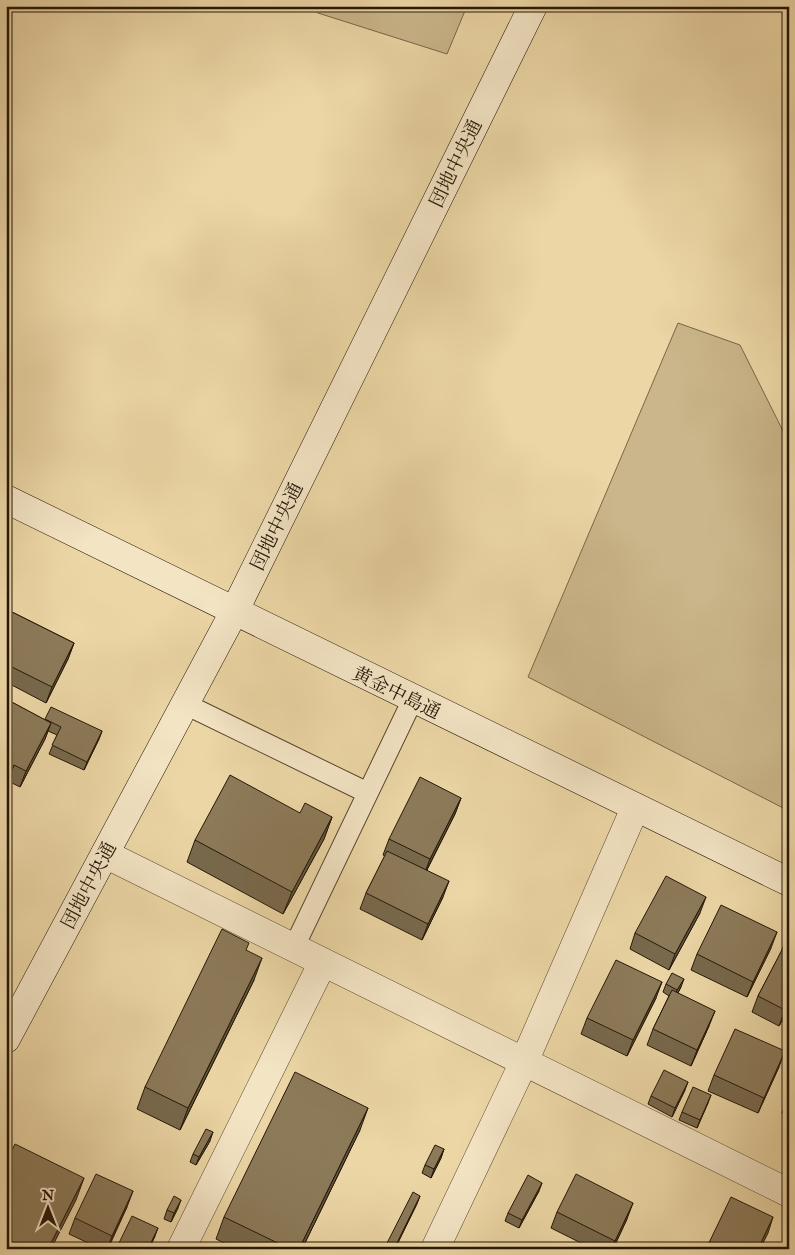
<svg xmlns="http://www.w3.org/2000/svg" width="795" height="1255" viewBox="0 0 795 1255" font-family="'IM FELL English','Noto Serif JP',serif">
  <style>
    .green { fill: #cab68a; stroke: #786648 }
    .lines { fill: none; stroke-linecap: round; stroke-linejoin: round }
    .lane-casing { stroke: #57472e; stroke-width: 22 }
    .street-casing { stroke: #57472e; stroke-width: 29 }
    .secondary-casing { stroke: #251707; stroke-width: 29 }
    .lane { stroke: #f3e4c4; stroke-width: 20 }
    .street { stroke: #f3e4c4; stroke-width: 28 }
    .secondary { stroke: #f3e4c4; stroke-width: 28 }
    .wall { fill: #78694d; stroke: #251707 }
    .shaded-wall { fill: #62553e; stroke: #251707 }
    .building { fill: #8c7a59; stroke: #251707 }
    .labels { text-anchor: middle; stroke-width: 4; stroke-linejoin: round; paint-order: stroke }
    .street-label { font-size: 19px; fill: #251707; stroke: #f3e4c4 }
  </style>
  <rect width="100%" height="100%" fill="#ecd6a5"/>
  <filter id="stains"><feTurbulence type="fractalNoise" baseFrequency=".004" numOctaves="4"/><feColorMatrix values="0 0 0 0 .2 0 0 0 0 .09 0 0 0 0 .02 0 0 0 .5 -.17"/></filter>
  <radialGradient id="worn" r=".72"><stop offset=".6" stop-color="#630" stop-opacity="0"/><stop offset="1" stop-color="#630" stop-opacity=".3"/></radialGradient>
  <path class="green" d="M 306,6 L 467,6 L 447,54 L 318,13 Z
    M 678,323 L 740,345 L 786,437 L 789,433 L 789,811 L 528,677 Z"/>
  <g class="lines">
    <defs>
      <path id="lane" d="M 185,704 L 368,793
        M 294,947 L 413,699"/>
      <path id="street" d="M 105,854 L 789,1193
        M 181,1249 L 323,962
        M 435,1249 L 524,1062 L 635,808"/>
      <path id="secondary" d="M 6,499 L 789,882
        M 6,1039 L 234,612 L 533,6"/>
    </defs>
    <use href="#lane" class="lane-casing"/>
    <use href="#street" class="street-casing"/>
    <use href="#secondary" class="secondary-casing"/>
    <use href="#lane" class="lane"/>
    <use href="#street" class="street"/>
    <use href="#secondary" class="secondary"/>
  </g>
  <path class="wall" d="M 6,609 L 74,643 L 68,659 L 46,703 L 6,682 Z
    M 6,699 L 45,720 L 102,731 L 99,739 L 84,770 L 49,754 L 57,735 L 48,731 L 45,739 L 20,787 L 8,781 Z
    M 461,798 L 455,814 L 427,870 L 443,897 L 422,940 L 360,909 L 366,893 L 385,856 L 383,855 L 389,839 Z
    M 300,813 L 332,817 L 324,839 L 283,914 L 187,862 L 195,840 Z
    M 700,913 L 669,970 L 630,949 L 635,933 Z
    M 789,935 L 789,1024 L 782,1021 L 779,1026 L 752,1012 L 758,996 L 781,952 L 784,944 Z
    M 771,948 L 747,997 L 691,970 L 697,954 Z
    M 246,951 L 254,980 L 180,1130 L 137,1109 L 145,1087 Z
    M 666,984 L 681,987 L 678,993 L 709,1026 L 691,1066 L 647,1045 L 653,1029 L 669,996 L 663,992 Z
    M 656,998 L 627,1056 L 581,1034 L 587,1018 Z
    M 779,1067 L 758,1113 L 708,1091 L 714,1075 Z
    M 685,1090 L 672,1117 L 648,1104 L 651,1096 Z
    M 789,1096 L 789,1117 L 782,1113 Z
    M 708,1103 L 697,1128 L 679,1120 L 682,1112 Z
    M 360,1130 L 302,1249 L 236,1249 L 216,1239 L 224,1217 Z
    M 210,1141 L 196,1165 L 190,1162 L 193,1154 Z
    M 444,1149 L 441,1158 L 431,1178 L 422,1173 L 425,1165 Z
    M 539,1191 L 519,1228 L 505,1221 L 508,1213 Z
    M 127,1207 L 108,1249 L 101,1249 L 69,1234 L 75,1218 Z
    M 178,1208 L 171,1222 L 164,1219 L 167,1210 Z
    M 557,1212 L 627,1219 L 613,1249 L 593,1249 L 551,1228 Z
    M 155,1236 L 149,1249 L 117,1249 L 119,1243 Z"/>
  <path class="shaded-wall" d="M 74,643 L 68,659 L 46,703 L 52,687 Z
    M 51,723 L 45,739 L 20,787 L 26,771 Z
    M 102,731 L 99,739 L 84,770 L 87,762 Z
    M 14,765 L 8,781 L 6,785 L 6,780 Z
    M 461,798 L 455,814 L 424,875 L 430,859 Z
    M 332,817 L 324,839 L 283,914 L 292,892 Z
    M 449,881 L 443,897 L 422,940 L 428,924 Z
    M 706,897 L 700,913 L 669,970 L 675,954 Z
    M 777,932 L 771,948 L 747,997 L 753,982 Z
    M 262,958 L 254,980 L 180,1130 L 188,1108 Z
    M 684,979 L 681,987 L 674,999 L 677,990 Z
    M 662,982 L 656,998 L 627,1056 L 633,1040 Z
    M 787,1005 L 782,1021 L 779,1026 L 785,1010 Z
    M 715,1011 L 709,1026 L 691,1066 L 697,1050 Z
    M 785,1051 L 779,1067 L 758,1113 L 764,1098 Z
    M 688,1082 L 685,1090 L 672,1117 L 675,1108 Z
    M 711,1095 L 708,1103 L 697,1128 L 700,1120 Z
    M 368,1108 L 360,1130 L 302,1249 L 299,1249 Z
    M 213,1132 L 210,1141 L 196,1165 L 199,1157 Z
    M 444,1149 L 441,1158 L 431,1178 L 434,1169 Z
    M 84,1178 L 76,1200 L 51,1249 L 48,1249 Z
    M 542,1183 L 539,1191 L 519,1228 L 522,1220 Z
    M 133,1191 L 127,1207 L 107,1249 L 112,1236 Z
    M 420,1196 L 417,1204 L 395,1249 L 394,1249 Z
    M 181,1200 L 178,1208 L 171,1222 L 174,1213 Z
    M 633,1203 L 627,1219 L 613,1249 L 612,1249 L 615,1241 Z
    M 773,1217 L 768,1233 L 760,1249 L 758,1249 Z
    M 158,1228 L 155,1236 L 149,1249 L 148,1249 Z"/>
  <path class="building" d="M 6,609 L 74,643 L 52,687 L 6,664 Z
    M 6,699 L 51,723 L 26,771 L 14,765 L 6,780 Z
    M 51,707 L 102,731 L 87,762 L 52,745 L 61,727 L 45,719 Z
    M 230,775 L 300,813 L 305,803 L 332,817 L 292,892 L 195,840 Z
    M 420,777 L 461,798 L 430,859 L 389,839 Z
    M 387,851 L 449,881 L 428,924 L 366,893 Z
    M 666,876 L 706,897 L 675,954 L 635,933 Z
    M 721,905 L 777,932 L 753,982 L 697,954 Z
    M 222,929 L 249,943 L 246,950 L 262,958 L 188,1108 L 145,1087 Z
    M 789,935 L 789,947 L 784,944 Z
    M 783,948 L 789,950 L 789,1006 L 787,1005 L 785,1010 L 758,996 Z
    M 616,960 L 662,982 L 633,1040 L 587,1018 Z
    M 672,973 L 684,979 L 677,990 L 666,984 Z
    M 672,990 L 715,1011 L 697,1050 L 653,1029 Z
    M 735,1029 L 785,1051 L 764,1098 L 714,1075 Z
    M 664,1070 L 688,1082 L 675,1108 L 651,1096 Z
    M 295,1072 L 368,1108 L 299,1249 L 290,1249 L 224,1217 Z
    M 693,1087 L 711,1095 L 700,1120 L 682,1112 Z
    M 206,1129 L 213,1132 L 199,1157 L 193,1154 Z
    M 15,1144 L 84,1178 L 48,1249 L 6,1249 L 6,1162 Z
    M 435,1145 L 444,1149 L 434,1169 L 425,1165 Z
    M 96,1174 L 133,1191 L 112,1236 L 75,1218 Z
    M 576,1174 L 633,1203 L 615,1241 L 557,1212 Z
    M 528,1175 L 542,1183 L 522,1220 L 508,1213 Z
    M 413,1192 L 420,1196 L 394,1249 L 384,1249 Z
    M 174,1196 L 181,1200 L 174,1213 L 167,1210 Z
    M 731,1197 L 773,1217 L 758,1249 L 706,1249 Z
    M 132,1216 L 158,1228 L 148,1249 L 131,1249 L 119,1243 Z"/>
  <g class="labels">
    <g class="street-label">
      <text transform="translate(455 163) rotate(-64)" y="7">団地中央通</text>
      <text transform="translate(276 526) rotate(-64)" y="7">団地中央通</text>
      <text transform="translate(397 692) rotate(26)" y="7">黄金中島通</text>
      <text transform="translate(88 885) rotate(-62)" y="7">団地中央通</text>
    </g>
  </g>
  <rect width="795" height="1255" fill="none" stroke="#ecd6a5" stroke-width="25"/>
  <rect x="8" y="8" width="780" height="1240" fill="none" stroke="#251707" stroke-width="2.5"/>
  <rect x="12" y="12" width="770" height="1230" fill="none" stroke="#251707"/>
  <g transform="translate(48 1208)" stroke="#f3e4c4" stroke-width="4" paint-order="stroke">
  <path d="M0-4L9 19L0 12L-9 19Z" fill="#251707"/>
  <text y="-8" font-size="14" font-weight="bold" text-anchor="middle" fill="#251707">N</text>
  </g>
  <rect width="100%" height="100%" filter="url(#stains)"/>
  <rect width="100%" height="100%" fill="url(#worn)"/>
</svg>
